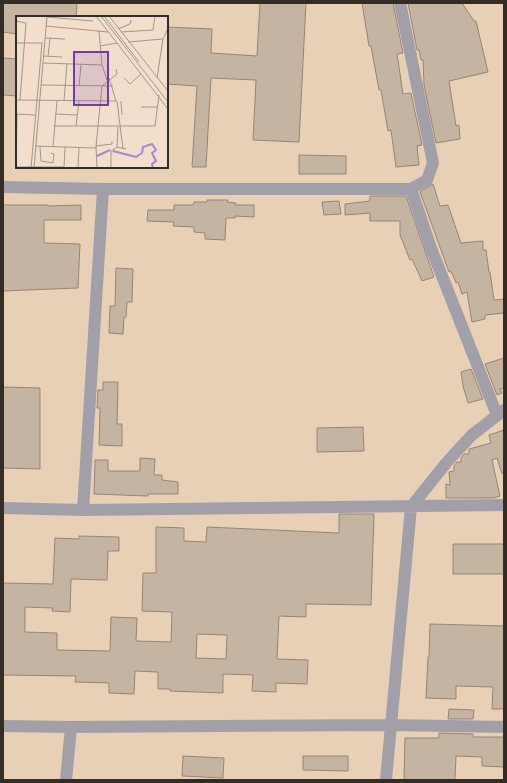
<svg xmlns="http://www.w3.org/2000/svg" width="507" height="783" viewBox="0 0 507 783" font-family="'Source Sans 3',sans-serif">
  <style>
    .built { fill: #e8d0b7; fill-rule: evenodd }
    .building { fill: #c6b4a2; stroke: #978574; fill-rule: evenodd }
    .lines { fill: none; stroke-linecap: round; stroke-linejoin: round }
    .minor { stroke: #a39fa9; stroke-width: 12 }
    .inset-river { fill: none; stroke: #a788d0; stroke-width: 2 }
    .inset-road { fill: none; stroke: #a59789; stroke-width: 1 }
    .view { fill: #7439ae; fill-opacity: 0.15; stroke: #7439ae; stroke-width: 2 }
    .inset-edge { fill: none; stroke: #342d26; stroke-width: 2 }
  </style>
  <rect width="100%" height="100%" fill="#f1decb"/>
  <path class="built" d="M 3,3 L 504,3 L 504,780 L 3,780 ZM 17,17 L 167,17 L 167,167 L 17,167 Z"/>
  <path class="building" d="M 3,3 L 77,3 L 76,17 L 17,17 L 17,34 L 3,32 Z
    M 260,3 L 306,3 L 299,142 L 253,140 L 256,80 L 211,78 L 206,167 L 192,167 L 197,86 L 167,84 L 167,27 L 212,29 L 211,53 L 257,56 Z
    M 362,3 L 393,3 L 403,53 L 397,54 L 403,94 L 411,93 L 422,145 L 417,146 L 419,165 L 396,167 L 391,130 L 388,131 L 381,90 L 379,90 L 371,46 L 369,46 Z
    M 408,3 L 462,3 L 474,21 L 476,21 L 488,72 L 449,81 L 456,126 L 459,125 L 460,139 L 436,143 L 424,85 L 423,60 L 421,60 L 419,50 L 417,50 Z
    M 3,58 L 17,59 L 17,96 L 3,95 Z
    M 299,155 L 346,156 L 346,174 L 299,174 Z
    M 433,184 L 440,206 L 448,205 L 461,243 L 483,241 L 483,250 L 486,250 L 489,272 L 490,272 L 494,300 L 504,299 L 504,313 L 485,315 L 485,319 L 472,322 L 467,292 L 462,294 L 458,282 L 456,283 L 452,273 L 451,273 L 451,271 L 449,272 L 420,192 Z
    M 370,196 L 406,196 L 434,277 L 422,281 L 412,259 L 410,260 L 400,235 L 400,221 L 370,221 L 370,213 L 345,215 L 345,204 L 370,201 Z
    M 207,200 L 228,200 L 227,202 L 236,203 L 235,205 L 254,205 L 254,217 L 235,216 L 235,218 L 226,218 L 225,240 L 205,239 L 205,233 L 194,232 L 194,227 L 173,226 L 174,222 L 147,221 L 148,210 L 174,210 L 174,205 L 193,205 L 194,202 L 207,202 Z
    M 339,201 L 341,214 L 324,215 L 322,202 Z
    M 3,205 L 48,205 L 48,206 L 81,205 L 81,220 L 44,220 L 44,243 L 80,244 L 78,288 L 3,291 Z
    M 116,268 L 133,269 L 132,302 L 127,302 L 126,317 L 124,317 L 123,334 L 109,333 L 110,306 L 115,306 Z
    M 504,358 L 504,388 L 500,389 L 502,393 L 497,395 L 485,364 Z
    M 471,369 L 483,399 L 468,403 L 463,386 L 461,372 Z
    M 103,382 L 118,382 L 117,424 L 122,424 L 122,446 L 99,445 L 100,408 L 97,408 L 98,390 L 103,390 Z
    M 3,387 L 40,388 L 40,469 L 3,468 Z
    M 363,427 L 364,451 L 317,452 L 317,428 Z
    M 504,430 L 504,473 L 502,474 L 497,458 L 492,460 L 500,496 L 494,498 L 446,498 L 446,484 L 450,485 L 449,472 L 454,471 L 454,466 L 457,462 L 461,462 L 461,458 L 464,454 L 469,454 L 469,449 L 491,443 L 489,435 Z
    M 140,458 L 155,459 L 154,475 L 162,475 L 162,480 L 178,482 L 178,494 L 148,494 L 148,496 L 94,494 L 95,460 L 108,460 L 108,471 L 140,471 Z
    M 339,514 L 374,514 L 371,605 L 306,604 L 306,617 L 279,616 L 277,659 L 308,660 L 307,684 L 276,683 L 276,692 L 252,691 L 253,675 L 223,674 L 223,693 L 170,691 L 170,689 L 158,689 L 158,672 L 135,671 L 134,694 L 109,693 L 109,683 L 75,682 L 76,676 L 3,675 L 3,583 L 53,584 L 55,538 L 79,539 L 79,536 L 119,537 L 119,551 L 108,551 L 107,580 L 71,579 L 70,612 L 52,611 L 53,608 L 25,607 L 25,632 L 57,633 L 57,650 L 110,651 L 111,617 L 137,618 L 136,641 L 171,642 L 172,612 L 142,611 L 143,573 L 156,573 L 156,527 L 184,528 L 184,541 L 206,542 L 207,527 L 339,533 ZM 197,634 L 227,635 L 226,659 L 196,658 Z
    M 453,544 L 504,544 L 504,574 L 453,574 Z
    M 430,624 L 504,626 L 504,709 L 492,709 L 493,687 L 456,686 L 456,699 L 426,698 L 428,657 L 429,657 Z
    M 449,709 L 474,710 L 473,719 L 448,719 Z
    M 439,733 L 473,734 L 473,737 L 504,737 L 504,767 L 482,766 L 482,757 L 456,756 L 455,780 L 404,780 L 405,738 L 439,738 Z
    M 183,756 L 224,758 L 223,778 L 182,776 Z
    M 303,756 L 348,756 L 348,771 L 303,770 Z"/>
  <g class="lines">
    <path class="minor" d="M 3,187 L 103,189 L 411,189 L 427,180 L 433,163 L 400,3
      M 411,189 L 431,248 L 497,415
      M 3,508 L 83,510 L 504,505
      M 83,510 L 103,189
      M 3,726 L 71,727 L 391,725 L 504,727
      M 66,780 L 71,727
      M 386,780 L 411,507 L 447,462 L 472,435 L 504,410"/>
  </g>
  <g transform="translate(16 16)">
    <rect width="152" height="152" fill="#f1decb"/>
    <path class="inset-river" d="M 97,135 L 120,141 L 126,137 L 127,131 L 136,128 L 140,134 L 136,137 L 140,145 L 136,148 L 137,152M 81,140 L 94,134"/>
    <path class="inset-road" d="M 80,0 L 152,93M 85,0 L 152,86M 88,0 L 123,46M 93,0 L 152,75M 31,1 L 77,5M 0,5 L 10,7 L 4,84M 30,10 L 92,16M 102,13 L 114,8 L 115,4M 83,15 L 86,49 L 91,64M 105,16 L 137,14 L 139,0M 29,22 L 49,23M 112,26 L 147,23M 0,27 L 26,27M 84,30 L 101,27M 27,40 L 46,41M 32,40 L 34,22M 27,47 L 86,49M 108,62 L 114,68 L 125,58M 141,62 L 147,23 L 152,12M 25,69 L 97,70M 63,70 L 65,49M 0,84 L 100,85 L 93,62M 48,85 L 51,48M 101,85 L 107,133M 105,85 L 106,99M 125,91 L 141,91M 0,98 L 20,99M 39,98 L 61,99M 38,110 L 139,110 L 143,79M 60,110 L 63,85M 19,130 L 80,132M 24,130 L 25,145 L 37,147 L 38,138 L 35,137M 80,130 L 96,128 L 96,125M 37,131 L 41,85M 101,131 L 102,111M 0,151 L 1,98M 0,151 L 48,151M 15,152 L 26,27M 18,152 L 31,0M 48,152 L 49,131M 62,152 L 63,131M 81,152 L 80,130 L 86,70 L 101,58 L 100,53M 95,152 L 95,135 L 101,131 L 110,133"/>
    <path class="view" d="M 58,36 L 92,36 L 92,89 L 58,89 Z"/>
    <rect width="152" height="152" class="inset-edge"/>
  </g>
  <rect width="507" height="783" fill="none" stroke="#342d26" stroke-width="8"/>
</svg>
